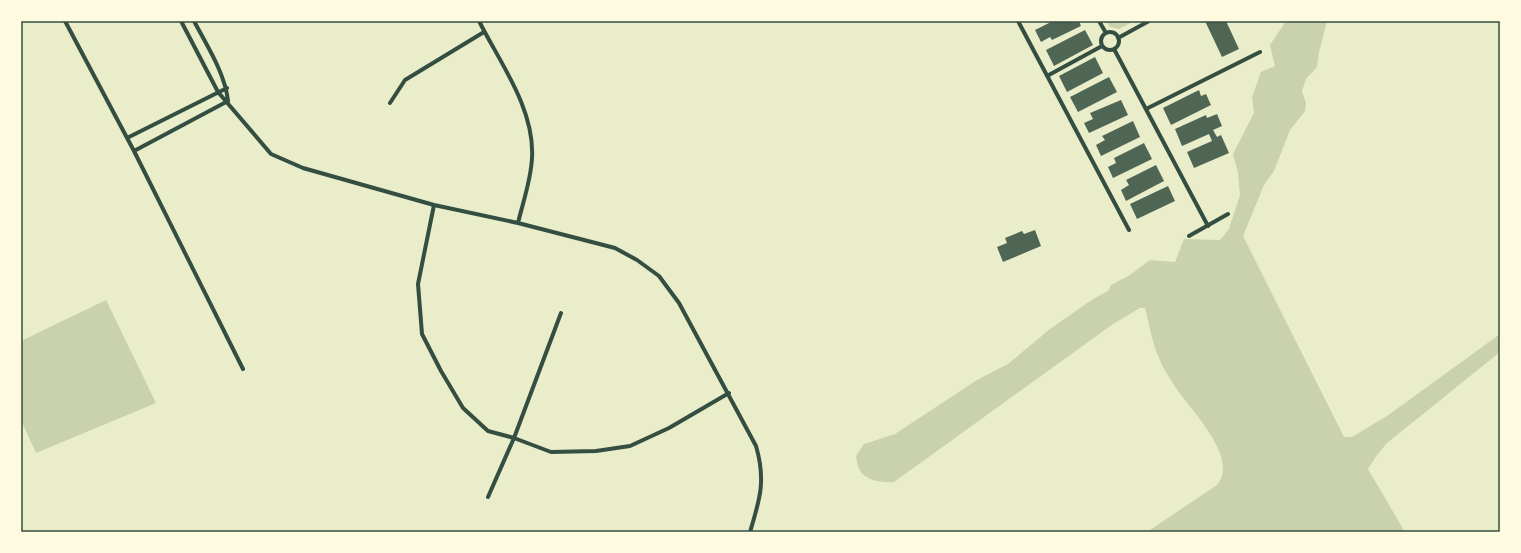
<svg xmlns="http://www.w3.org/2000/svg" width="1521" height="553" viewBox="0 0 1521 553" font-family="Mulish,sans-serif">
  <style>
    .green { fill: #cad2ad }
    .building { fill: #4f6655 }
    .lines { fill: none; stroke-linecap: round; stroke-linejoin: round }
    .minor { stroke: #344e41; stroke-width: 4 }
    .neatline { fill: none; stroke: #344e41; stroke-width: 1.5 }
  </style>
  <rect width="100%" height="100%" fill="#e9edc9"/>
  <path class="green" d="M 1106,21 L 1134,21 L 1119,29 L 1110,27 Z
    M 1286,21 L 1327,21 L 1319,52 L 1317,67 L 1306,79 L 1302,91 L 1306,103 L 1305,111 L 1290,130 L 1274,171 L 1264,185 L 1243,236 L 1344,437 L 1352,437 L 1387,416 L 1500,334 L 1500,352 L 1387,443 L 1377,455 L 1368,469 L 1405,532 L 1147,532 L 1217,485 C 1240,458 1190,409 1176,388 C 1170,379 1163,368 1159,358 C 1152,342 1149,324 1145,308 L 1140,308 L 1113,324 L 894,482 C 883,483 865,481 859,469 C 857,465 857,460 856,456 L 864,444 L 895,434 L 977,380 L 1008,364 L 1050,329 L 1093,299 L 1108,291 L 1111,285 L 1130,275 L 1150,260 L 1175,262 L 1184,239 L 1220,240 L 1229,229 L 1240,195 L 1238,173 L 1233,154 L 1254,113 L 1252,97 L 1261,72 L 1275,66 L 1270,45 Z
    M 106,300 L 156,403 L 36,453 L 21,420 L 21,341 Z"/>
  <path class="building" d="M 1053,21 L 1079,21 L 1081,26 L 1052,40 L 1050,37 L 1041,42 L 1035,30 Z
    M 1205,21 L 1226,21 L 1239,49 L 1222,57 Z
    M 1085,30 L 1093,45 L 1054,66 L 1046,50 Z
    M 1095,57 L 1103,73 L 1067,92 L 1059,76 Z
    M 1109,77 L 1117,92 L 1078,112 L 1070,97 Z
    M 1199,90 L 1201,96 L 1206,94 L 1211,105 L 1171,125 L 1163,108 Z
    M 1121,100 L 1128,115 L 1089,133 L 1084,123 L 1093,119 L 1090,113 Z
    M 1217,114 L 1222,126 L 1213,130 L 1217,137 L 1221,135 L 1229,153 L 1194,168 L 1187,152 L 1212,141 L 1209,134 L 1182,146 L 1175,129 L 1206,115 L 1207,118 Z
    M 1133,121 L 1140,137 L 1101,156 L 1096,145 L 1105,140 L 1102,136 Z
    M 1144,143 L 1152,159 L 1113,178 L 1108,167 L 1116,163 L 1114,158 Z
    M 1156,165 L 1164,181 L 1126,201 L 1121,190 L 1129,185 L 1126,180 Z
    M 1168,186 L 1175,201 L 1137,219 L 1130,204 Z
    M 1035,230 L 1041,246 L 1003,262 L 997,247 L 1007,243 L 1005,238 L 1022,231 L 1024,234 Z"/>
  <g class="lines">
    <path class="minor" d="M 65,21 L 134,151 L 243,369
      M 181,21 L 218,92 L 271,154 L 303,168 L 434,205 L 518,223 L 615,248 L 637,260 L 659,276 L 679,303 L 756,446 C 766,480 760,499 750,532
      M 194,21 C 207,46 225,73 228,101
      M 479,21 C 500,63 535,109 532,158 C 531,180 523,202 518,223
      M 1018,21 L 1129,230
      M 1099,21 L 1106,33
      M1101 41a9 9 0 1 1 18 0a9 9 0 1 1-18 0Z
      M 1118,38 L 1149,21
      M 1114,49 L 1208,226
      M 1047,76 L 1102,46
      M 390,103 L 405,80 L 484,32
      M 1146,109 L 1260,52
      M 127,138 L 227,88
      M 134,151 L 228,101
      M 434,205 L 418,284 L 422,334 L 441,371 L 463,408 L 488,431 L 514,438 L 551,452 L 596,451 L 630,446 L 669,428 L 729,393
      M 1189,236 L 1228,214
      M 488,497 L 514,438 L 561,313"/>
  </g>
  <rect width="1521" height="553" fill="none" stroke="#fefae0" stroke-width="44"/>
  <rect x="22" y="22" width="1477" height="509" class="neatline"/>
</svg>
